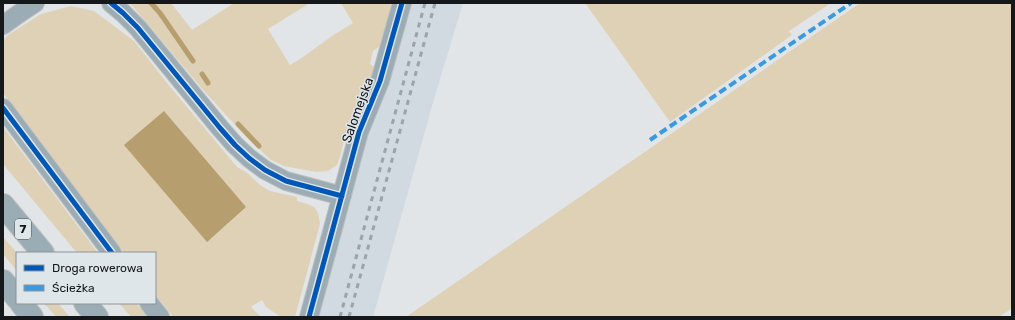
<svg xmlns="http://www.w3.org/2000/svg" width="1015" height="320" viewBox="0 0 1015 320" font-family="Rubik,sans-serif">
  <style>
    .built { fill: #d0dae0 }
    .green { fill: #dfd1b6 }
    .water { fill: #b69e6f }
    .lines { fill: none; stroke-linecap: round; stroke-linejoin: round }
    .stream { stroke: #b69e6f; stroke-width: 5 }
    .minor-casing { stroke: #bdc0c1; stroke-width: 20 }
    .major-casing { stroke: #bdc0c1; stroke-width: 24 }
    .minor { stroke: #9cacb5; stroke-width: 18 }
    .major { stroke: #9aacb4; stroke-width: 22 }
    .rail { stroke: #9ba4aa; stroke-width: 3; stroke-dasharray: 5 5; stroke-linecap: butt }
    .quiet { stroke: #3b9adf; stroke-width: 4; stroke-dasharray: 8 4; stroke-linecap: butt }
    .cycleway-casing { stroke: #dee6ea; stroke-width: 8 }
    .cycleway { stroke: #0057b8; stroke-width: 5 }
    .labels { text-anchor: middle; stroke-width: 3; stroke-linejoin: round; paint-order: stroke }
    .shield { fill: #dee6ea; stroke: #515658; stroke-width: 1 }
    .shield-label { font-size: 12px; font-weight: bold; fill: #15181a }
    .street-label { font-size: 13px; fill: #15181a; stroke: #dee6ea }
  </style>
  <rect width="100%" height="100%" fill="#e1e5e7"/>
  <path class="built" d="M 407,3 L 463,3 L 434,99 L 373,317 L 316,317 L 370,124 Z"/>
  <path class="green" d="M 130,3 L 171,3 L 192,30 L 234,3 L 310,3 L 268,29 L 290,65 L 300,59 L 332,36 L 353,23 L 341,3 L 392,3 L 380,46 L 373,51 L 370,64 L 374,67 L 370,84 L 361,102 L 354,125 L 348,124 L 340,157 L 337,165 L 328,171 L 316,172 L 284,166 L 271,160 L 250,141 L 204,91 Z
    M 585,3 L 831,3 L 789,31 L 792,35 L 670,122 Z
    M 860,3 L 1012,3 L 1012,308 L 999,317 L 406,317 Z
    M 71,6 L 94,11 L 134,41 L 167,83 L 237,167 L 246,172 L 260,185 L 270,191 L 297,197 L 297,201 C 314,206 318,205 320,224 L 295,317 L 281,317 L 266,307 L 262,300 L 251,307 L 261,317 L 173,317 L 155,294 L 155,253 L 124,253 L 3,93 L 3,41 L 8,35 L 41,14 Z
    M 3,127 L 98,253 L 77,253 L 3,164 Z
    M 3,237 L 17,253 L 17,271 L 3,254 Z
    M 44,303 L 58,303 L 70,317 L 56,317 Z
    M 119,303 L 136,303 L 148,317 L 131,317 Z"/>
  <path class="water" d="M 164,111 L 246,207 L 207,242 L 124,145 Z"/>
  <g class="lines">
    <path class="stream" d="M 151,3 L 160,13 L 193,61
      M 202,74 L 208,83
      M 238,124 L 259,146"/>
    <defs>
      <path id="minor" d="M 111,3 L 123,13 L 138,28 L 220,128 L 235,145 L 249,158 L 265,170 L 286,181 L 342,196
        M 3,25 L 20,13 L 35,3
        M 3,108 L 112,253
        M 149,303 L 160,317
        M 309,317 L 359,132 L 380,81 L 402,3"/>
      <path id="major" d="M 3,205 L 43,253
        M 3,281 L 17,298
        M 21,303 L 32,317
        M 85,303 L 97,317"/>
    </defs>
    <use href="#minor" class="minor-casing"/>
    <use href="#major" class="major-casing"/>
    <use href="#minor" class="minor"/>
    <use href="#major" class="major"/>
    <path class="rail" d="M 340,317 L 425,3
      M 349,317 L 435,3"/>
    <path class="quiet" d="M 650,140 L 851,3"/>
    <defs>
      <path id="cycleway" d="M 111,3 L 123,13 L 138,28 L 220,128 L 235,145 L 249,158 L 265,170 L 286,181 L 342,196
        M 3,108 L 112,253
        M 309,317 L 359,132 L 380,81 L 402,3"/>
    </defs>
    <use href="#cycleway" class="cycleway-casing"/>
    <use href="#cycleway" class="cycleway"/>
  </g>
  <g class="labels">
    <rect class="shield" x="15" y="219" width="16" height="20" rx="3"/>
    <g class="shield-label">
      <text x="23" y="233">7</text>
    </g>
    <g class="street-label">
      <text transform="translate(357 110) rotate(-70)" y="5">Salomejska</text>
    </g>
  </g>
  <rect width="1015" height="320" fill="none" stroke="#15181a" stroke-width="8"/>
  <rect x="16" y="252" width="140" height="52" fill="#dee6ea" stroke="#8e9497"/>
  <rect x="24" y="265" width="20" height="6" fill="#0057b8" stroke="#8e9497"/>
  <text x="52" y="272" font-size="12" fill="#15181a">Droga rowerowa</text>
  <rect x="24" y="285" width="20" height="6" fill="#3b9adf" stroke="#8e9497"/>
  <text x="52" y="292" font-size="12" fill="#15181a">Ścieżka</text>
</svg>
